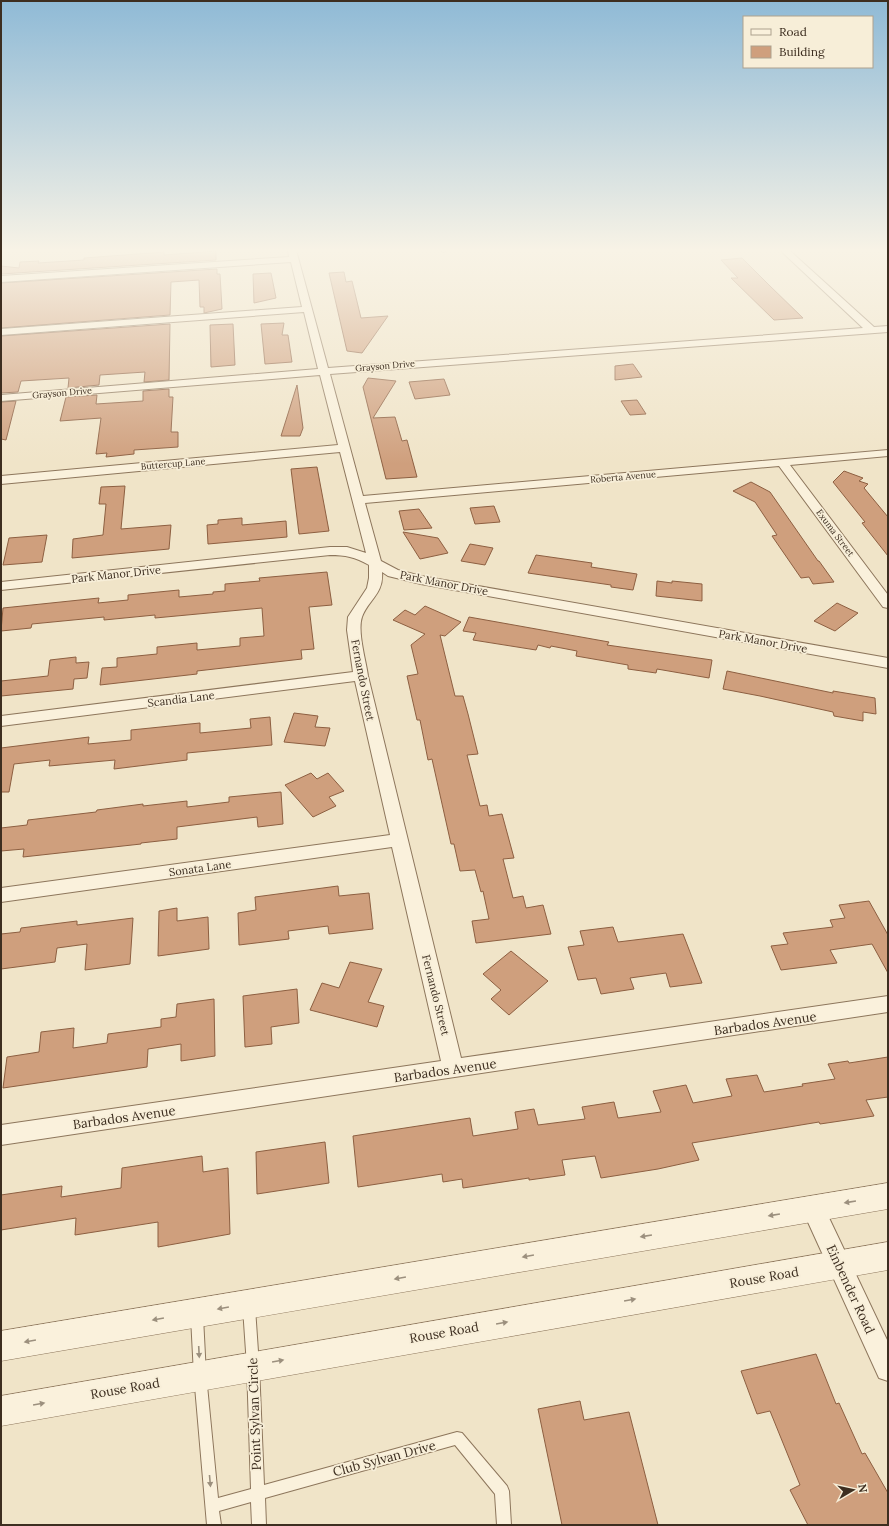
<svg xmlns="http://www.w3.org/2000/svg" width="889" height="1526" viewBox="0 0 889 1526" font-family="Lora,serif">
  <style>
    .building { fill: #cf9f7d; stroke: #8d5f41 }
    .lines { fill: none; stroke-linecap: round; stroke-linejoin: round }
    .service-casing { stroke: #8d765c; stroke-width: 2 }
    .minor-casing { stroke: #8d765c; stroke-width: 2 }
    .tertiary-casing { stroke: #8d765c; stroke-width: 1 }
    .service { fill: #faf1dc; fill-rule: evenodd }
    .minor { fill: #faf1dc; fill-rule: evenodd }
    .tertiary { fill: #faf1dc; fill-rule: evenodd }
    .oneway { fill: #9c907e }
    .labels { text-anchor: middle; stroke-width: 3.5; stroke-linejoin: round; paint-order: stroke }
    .far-street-label { font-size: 9px; fill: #3d2e20; stroke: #f7eed8 }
    .street-label { font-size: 11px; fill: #3d2e20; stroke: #f7eed8 }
    .near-street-label { font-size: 13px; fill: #3d2e20; stroke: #f7eed8 }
  </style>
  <rect width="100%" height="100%" fill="#f0e4c8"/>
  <path class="building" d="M 216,251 L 216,260 L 1,274 L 1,266 L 19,268 L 20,262 L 39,261 L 38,263 L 84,260 L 84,258 L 164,252 L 164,255 Z
    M 742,258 L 769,285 L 803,318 L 774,320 L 731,278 L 738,278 L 721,260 Z
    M 217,269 L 217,274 L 220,274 L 222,309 L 204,313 L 204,307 L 200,307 L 199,280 L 171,282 L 170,315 L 1,328 L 1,283 Z
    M 344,272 L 346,282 L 352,281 L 361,318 L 388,316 L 362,353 L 347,351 L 329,273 Z
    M 271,273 L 276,298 L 254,303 L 253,274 Z
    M 284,323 L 282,335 L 288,335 L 292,362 L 265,364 L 261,324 Z
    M 170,324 L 169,380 L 144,382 L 145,372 L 100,375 L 99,385 L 68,388 L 69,378 L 21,381 L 18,392 L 1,393 L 1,336 Z
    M 233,324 L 235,365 L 211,367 L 210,325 Z
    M 633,364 L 642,377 L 615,380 L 615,366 Z
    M 368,378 L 396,381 L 373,418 L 395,417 L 402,441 L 407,440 L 417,477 L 386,479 L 363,387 Z
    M 444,379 L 450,395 L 415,399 L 409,382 Z
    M 297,385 L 303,428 L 300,436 L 281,436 Z
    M 169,389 L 169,397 L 173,397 L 171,432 L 178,432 L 178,447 L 134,450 L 134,454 L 106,457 L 107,453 L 96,454 L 101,418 L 60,421 L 66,397 L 97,395 L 96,404 L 143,401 L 143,391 Z
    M 637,400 L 646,414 L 630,415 L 621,401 Z
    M 16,401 L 6,440 L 1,439 L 1,402 Z
    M 317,467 L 329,531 L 299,534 L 291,469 Z
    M 844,471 L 863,478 L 859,481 L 868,484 L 864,488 L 888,517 L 888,556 L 862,523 L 865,522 L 833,482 Z
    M 751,482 L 770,492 L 818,561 L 819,561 L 834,582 L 813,584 L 809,577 L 801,578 L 772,536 L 777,535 L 755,502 L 733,491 Z
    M 125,486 L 121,529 L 171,525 L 169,549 L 72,558 L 73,539 L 103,535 L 106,504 L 99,504 L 101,487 Z
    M 494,506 L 500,522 L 475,524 L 470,508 Z
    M 419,509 L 432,528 L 404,530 L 399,511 Z
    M 242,518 L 242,525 L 286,521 L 287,537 L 208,544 L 207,525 L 218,524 L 218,520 Z
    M 403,532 L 438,538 L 448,553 L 420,559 Z
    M 47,535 L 42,562 L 3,565 L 9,538 Z
    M 470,544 L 493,548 L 485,565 L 461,561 Z
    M 536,555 L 592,563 L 591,567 L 637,574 L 633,590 L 611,587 L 611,585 L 528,573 Z
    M 327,572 L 332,605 L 309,607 L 314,649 L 301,650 L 302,659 L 197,671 L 197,674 L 100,685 L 102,668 L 117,667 L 117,658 L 157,654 L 157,647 L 197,643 L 197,650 L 240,646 L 240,638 L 264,636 L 262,608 L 155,618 L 155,615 L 104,620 L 104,617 L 32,624 L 31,628 L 1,631 L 3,608 L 99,598 L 98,603 L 128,600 L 128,595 L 179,590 L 179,597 L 213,594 L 213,592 L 225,591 L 225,584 L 260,581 L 259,578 Z
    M 657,581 L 672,583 L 672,581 L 702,584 L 702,601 L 656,596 Z
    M 837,603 L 858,613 L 835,631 L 814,621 Z
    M 425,606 L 461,622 L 445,636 L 440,635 L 455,696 L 463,696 L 468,714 L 478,754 L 467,755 L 480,806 L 487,805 L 489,816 L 502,814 L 514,858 L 503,859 L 513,898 L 523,896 L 526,908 L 543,905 L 551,934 L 476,943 L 472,921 L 489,919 L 483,891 L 481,892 L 475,870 L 460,871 L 454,844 L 451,844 L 432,759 L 428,760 L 420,720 L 417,720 L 407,676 L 418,674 L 411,645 L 425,634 L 393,620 L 405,610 L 415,615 Z
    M 469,617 L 609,642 L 607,645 L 712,660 L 709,678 L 657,669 L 656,673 L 628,669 L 628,665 L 576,656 L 577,651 L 551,646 L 550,648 L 538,645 L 536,650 L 473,640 L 476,633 L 463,631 Z
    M 76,657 L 76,663 L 89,662 L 87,678 L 74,679 L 73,689 L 1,696 L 1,681 L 48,676 L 50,660 Z
    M 727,671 L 833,693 L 833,691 L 875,698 L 876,714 L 863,712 L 863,721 L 834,716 L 833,712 L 760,696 L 723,689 Z
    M 294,713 L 318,716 L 315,727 L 330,728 L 325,746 L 284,742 Z
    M 270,717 L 272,745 L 187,753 L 187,760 L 114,769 L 115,760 L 49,766 L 50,760 L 14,764 L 9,792 L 1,792 L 1,748 L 89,737 L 88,744 L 131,740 L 131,730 L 200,723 L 200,733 L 251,728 L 250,719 Z
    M 311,773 L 317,779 L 328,773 L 344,791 L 329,797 L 336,806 L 313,817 L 285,785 Z
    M 281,792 L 283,824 L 258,827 L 257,817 L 177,827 L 177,839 L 141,843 L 141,844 L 23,857 L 24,849 L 1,851 L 1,828 L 27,825 L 28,820 L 96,812 L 97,810 L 143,804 L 143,806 L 187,801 L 187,807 L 229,802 L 229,797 Z
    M 338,886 L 339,896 L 369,893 L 373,929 L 329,934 L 328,926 L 288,931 L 289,939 L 239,945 L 238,913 L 256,910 L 255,897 Z
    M 869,901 L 888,935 L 888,973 L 872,944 L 830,950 L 837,963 L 781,970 L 771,946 L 788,944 L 783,933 L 833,927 L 830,920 L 845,918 L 839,905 Z
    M 177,908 L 177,921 L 208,917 L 209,949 L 158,956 L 159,911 Z
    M 133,918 L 130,964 L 85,970 L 87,944 L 57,948 L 55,962 L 1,969 L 1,934 L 20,932 L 21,928 L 77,921 L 77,925 Z
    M 613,927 L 618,942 L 683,934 L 702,983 L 670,987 L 666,973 L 630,978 L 634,989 L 601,994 L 596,978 L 578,980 L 568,947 L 584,945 L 580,931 Z
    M 511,951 L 548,981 L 509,1015 L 491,999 L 501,990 L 483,974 Z
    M 350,962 L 382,969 L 368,1002 L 384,1006 L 377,1027 L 310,1010 L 322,983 L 339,988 Z
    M 297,989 L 299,1023 L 271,1027 L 272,1044 L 245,1047 L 243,996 Z
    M 214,999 L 215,1056 L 181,1061 L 181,1044 L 148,1049 L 147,1067 L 3,1088 L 7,1057 L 39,1052 L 41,1032 L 74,1028 L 73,1048 L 107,1043 L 108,1034 L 161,1027 L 161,1019 L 176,1017 L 177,1004 Z
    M 888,1057 L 888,1097 L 866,1100 L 874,1116 L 820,1124 L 819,1122 L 692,1143 L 699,1160 L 658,1169 L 601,1178 L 595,1156 L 562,1160 L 565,1175 L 529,1180 L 529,1178 L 463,1188 L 462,1179 L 443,1182 L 442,1174 L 358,1187 L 353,1136 L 470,1118 L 473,1136 L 518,1129 L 515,1112 L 534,1109 L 538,1125 L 585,1119 L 582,1107 L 614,1102 L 618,1118 L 661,1112 L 653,1091 L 686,1085 L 693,1103 L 732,1096 L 726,1079 L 757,1075 L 764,1092 L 803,1086 L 802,1084 L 835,1079 L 828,1064 L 848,1061 L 849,1063 Z
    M 325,1142 L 329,1183 L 257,1194 L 256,1152 Z
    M 202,1156 L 203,1172 L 228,1168 L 230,1234 L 158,1247 L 158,1222 L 75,1235 L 76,1218 L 1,1230 L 1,1195 L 62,1186 L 61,1197 L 121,1188 L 122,1168 Z
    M 816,1354 L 836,1404 L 839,1403 L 862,1454 L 865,1453 L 888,1493 L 888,1525 L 808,1525 L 790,1490 L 800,1485 L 770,1411 L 757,1414 L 741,1371 Z
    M 580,1401 L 584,1420 L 629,1412 L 658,1525 L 562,1525 L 538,1409 Z"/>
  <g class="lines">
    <defs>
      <path id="service" d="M 440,250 L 446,250 L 446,251 L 444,252 Z
        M 249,1302 L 253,1304 L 255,1308 L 259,1366 L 264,1485 L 457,1432 L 462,1433 L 507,1486 L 509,1491 L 511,1525 L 497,1525 L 495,1494 L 455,1445 L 265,1498 L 266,1525 L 252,1525 L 251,1502 L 219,1511 L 221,1525 L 207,1525 L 194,1375 L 191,1317 L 193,1313 L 197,1311 L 201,1313 L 203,1317 L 206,1375 L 218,1498 L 251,1489 L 247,1366 L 243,1308 L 245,1304 Z"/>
      <path id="minor" d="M 288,250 L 296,250 L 328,368 L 863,328 L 780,250 L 789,250 L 874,327 L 888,326 L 888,332 L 330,374 L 363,496 L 888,450 L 888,456 L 790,465 L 888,595 L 888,608 L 883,607 L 779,466 L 365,503 L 381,561 L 398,570 L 421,576 L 888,658 L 888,668 L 421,584 L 388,576 L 382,572 C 384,594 368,600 362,617 C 357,631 366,661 368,676 L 461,1058 L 888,996 L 888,1012 L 1,1145 L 1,1125 L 441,1061 L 392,847 L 1,902 L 1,888 L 390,835 L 355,681 L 1,726 L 1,716 L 353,672 L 347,630 L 348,617 L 367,588 L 369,578 L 369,565 C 355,557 345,555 330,555 L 1,590 L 1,582 L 330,547 L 347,547 L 366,553 L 340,452 L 1,484 L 1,476 L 338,445 L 320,375 L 1,401 L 1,395 L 318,369 L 304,312 L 1,335 L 1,329 L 302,307 L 291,262 L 1,282 L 1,276 L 289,257 Z
        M 813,1198 L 821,1201 L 888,1342 L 888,1381 L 879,1378 L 802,1209 L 805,1201 Z"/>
      <path id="tertiary" d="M 888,1183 L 888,1209 L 1,1361 L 1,1331 Z
        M 888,1242 L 888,1270 L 1,1426 L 1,1396 Z"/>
    </defs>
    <use href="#service" class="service-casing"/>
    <use href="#minor" class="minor-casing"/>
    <use href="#tertiary" class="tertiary-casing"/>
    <use href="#service" class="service"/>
    <use href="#minor" class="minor"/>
    <use href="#tertiary" class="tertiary"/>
  </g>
  <defs><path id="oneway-solid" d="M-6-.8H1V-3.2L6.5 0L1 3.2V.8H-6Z"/></defs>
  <g class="oneway">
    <use href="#oneway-solid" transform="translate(850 1202) rotate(171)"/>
    <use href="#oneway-solid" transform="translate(774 1215) rotate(171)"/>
    <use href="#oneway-solid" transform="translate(646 1236) rotate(171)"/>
    <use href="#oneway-solid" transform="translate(528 1256) rotate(170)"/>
    <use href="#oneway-solid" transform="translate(400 1278) rotate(170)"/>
    <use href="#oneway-solid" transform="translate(630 1300) rotate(-10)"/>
    <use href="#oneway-solid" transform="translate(223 1308) rotate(170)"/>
    <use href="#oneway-solid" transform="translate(158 1319) rotate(170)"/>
    <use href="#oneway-solid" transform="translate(502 1323) rotate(-10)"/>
    <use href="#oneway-solid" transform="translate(30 1341) rotate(170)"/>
    <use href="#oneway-solid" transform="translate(199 1352) rotate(87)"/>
    <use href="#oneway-solid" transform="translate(278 1361) rotate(-10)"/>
    <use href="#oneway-solid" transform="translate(39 1404) rotate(-10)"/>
    <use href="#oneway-solid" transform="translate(210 1481) rotate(85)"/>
  </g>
  <linearGradient id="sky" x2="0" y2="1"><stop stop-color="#8fbad6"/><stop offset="0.54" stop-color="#f8f3e6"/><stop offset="1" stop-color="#f8f3e6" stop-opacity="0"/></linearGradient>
  <rect width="889" height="464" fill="url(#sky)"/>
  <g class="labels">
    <g class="far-street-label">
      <text transform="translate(385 366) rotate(-5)" y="3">Grayson Drive</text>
      <text transform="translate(62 393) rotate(-5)" y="3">Grayson Drive</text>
      <text transform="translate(173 464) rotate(-5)" y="3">Buttercup Lane</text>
      <text transform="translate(623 477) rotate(-5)" y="3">Roberta Avenue</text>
      <text transform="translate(835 533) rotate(53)" y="3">Exuma Street</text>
    </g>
    <g class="street-label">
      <text transform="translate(116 574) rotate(-6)" y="4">Park Manor Drive</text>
      <text transform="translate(444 583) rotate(11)" y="4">Park Manor Drive</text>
      <text transform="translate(763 641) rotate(10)" y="4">Park Manor Drive</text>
      <text transform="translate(363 680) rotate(79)" y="4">Fernando Street</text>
      <text transform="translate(181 699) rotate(-7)" y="4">Scandia Lane</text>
      <text transform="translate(200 868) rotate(-8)" y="4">Sonata Lane</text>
      <text transform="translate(436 995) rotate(76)" y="4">Fernando Street</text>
    </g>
    <g class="near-street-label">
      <text transform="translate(765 1023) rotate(-8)" y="5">Barbados Avenue</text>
      <text transform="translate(445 1070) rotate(-8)" y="5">Barbados Avenue</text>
      <text transform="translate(124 1117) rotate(-8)" y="5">Barbados Avenue</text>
      <text transform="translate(764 1277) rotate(-10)" y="5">Rouse Road</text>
      <text transform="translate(851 1289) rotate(65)" y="5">Einbender Road</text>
      <text transform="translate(444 1332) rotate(-10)" y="5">Rouse Road</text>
      <text transform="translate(125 1388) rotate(-10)" y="5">Rouse Road</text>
      <text transform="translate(254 1414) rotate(-92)" y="5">Point Sylvan Circle</text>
      <text transform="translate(384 1458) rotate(-15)" y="5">Club Sylvan Drive</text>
    </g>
  </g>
  <rect width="889" height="1526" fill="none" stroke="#3d2e20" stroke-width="4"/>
  <rect x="743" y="16" width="130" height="52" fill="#f7eed8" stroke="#ada18e"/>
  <rect x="751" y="29" width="20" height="6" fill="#faf1dc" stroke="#ada18e"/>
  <text x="779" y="36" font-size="12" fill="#3d2e20">Road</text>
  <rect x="751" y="46" width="20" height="12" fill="#cf9f7d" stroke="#ada18e"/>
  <text x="779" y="56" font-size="12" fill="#3d2e20">Building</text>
  <g transform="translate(853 1490) rotate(81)" stroke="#f7eed8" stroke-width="3" paint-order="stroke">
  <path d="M0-3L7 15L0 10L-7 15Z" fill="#3d2e20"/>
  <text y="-6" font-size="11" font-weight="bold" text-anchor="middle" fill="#3d2e20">N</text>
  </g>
</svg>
